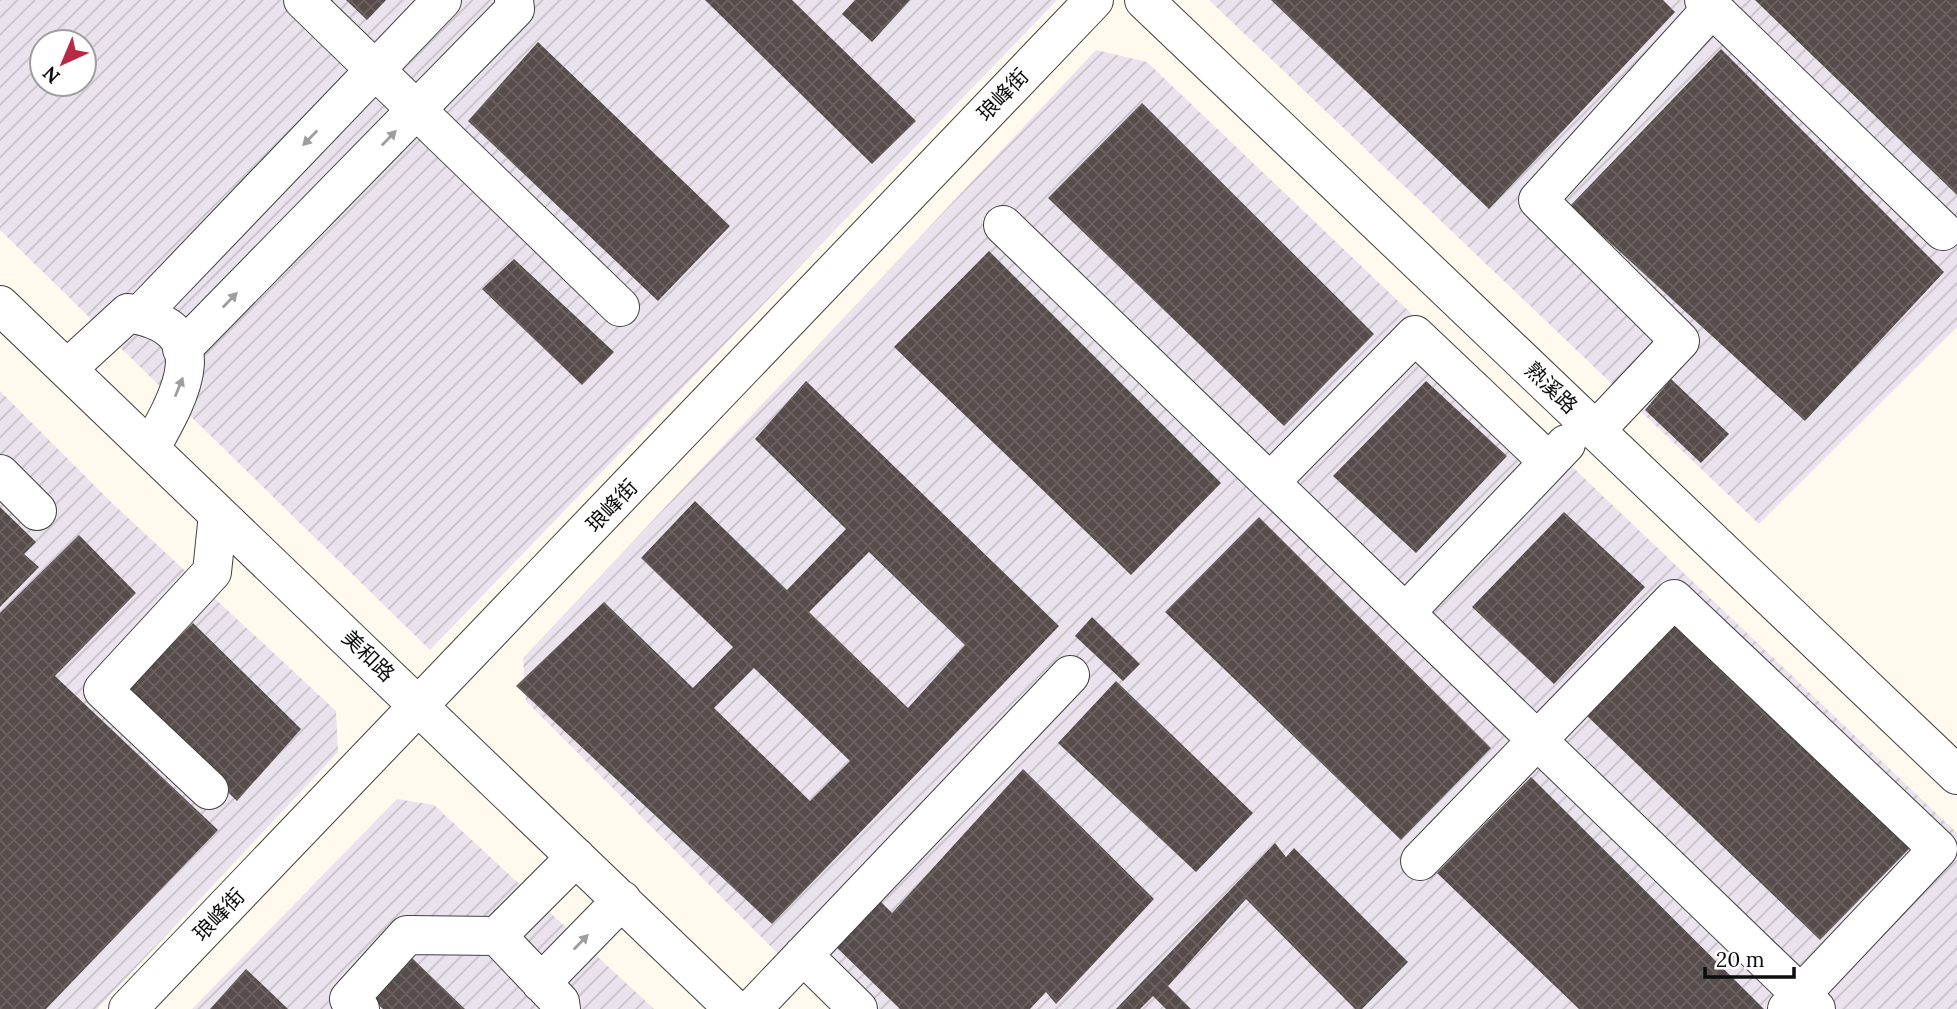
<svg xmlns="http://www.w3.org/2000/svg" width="1957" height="1009" viewBox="0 0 1957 1009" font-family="Lora,'Noto Sans SC',serif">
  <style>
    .industrial { fill: url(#industrial-furrows); fill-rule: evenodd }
    .building { fill: url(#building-cross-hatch); fill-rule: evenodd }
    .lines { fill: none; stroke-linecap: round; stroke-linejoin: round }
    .minor-casing { stroke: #404040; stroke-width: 40 }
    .minor { stroke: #fff; stroke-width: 38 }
    .oneway { fill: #9e9e9e }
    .labels { text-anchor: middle; stroke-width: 7; stroke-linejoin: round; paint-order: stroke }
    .street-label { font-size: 21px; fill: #0d0d0d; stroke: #fff }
  </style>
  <defs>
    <pattern id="industrial-furrows" width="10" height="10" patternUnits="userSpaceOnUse" patternTransform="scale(1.75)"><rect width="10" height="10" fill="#eae2ec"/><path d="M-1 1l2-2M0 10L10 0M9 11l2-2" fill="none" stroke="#c8c1c9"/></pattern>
    <pattern id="building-cross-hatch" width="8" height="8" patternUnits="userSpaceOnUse" patternTransform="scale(1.75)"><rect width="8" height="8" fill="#564d4a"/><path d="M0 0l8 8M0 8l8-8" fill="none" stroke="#696260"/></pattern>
  </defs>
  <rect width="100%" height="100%" fill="#fff9ee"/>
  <path class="industrial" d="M 0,0 L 1057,0 L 430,650 L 0,230 ZM 42,42 L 84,42 L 84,84 L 42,84 Z
    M 1209,0 L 1957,0 L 1957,327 L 1759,524 Z
    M 1096,50 L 1147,62 L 1957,833 L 1957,1009 L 833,1009 L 526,701 L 523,658 Z
    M 0,391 L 112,503 L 336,711 L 338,752 L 97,1009 L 0,1009 Z
    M 397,799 L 434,805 L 654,1009 L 192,1009 Z"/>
  <path class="building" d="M 346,0 L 386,0 L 367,20 Z
    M 705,0 L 792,0 L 916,121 L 872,164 Z
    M 855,0 L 910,0 L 872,42 L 842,14 Z
    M 1271,0 L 1663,0 L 1675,12 L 1489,209 Z
    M 1755,0 L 1957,0 L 1957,195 Z
    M 538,42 L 730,226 L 658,301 L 468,121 Z
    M 1721,49 L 1944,272 L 1805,421 L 1570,206 Z
    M 1142,103 L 1374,334 L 1284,426 L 1048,198 Z
    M 989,251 L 1221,483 L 1131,575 L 894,347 Z
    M 514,259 L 614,352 L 582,385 L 482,289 Z
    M 1671,379 L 1729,434 L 1701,463 L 1645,410 Z
    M 806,381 L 1059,626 L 772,924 L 516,686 L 604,602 L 693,688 L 733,647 L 641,558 L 695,501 L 787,590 L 846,529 L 755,439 ZM 869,552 L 965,645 L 908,708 L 809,612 ZM 754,668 L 850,761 L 810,801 L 714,708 Z
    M 1426,381 L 1507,456 L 1416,553 L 1333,476 Z
    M 0,507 L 36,542 L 24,554 L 39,567 L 0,607 Z
    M 1564,512 L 1645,587 L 1554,684 L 1472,607 Z
    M 1259,517 L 1491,748 L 1401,840 L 1165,612 Z
    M 79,535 L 136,593 L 55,676 L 218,830 L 46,1009 L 0,1009 L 0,613 Z
    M 1678,616 L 1910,848 L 1820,940 L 1583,712 Z
    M 1092,617 L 1140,664 L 1123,681 L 1075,636 Z
    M 193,623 L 301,729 L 237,801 L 125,691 Z
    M 1116,681 L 1253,813 L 1196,872 L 1058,743 Z
    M 1023,769 L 1154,899 L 1056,1004 L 1046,992 L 1030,1009 L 900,1009 L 829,940 L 874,895 L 892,913 Z
    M 1531,777 L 1764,1009 L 1579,1009 L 1437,873 Z
    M 1275,843 L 1286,857 L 1294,848 L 1408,962 L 1362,1009 L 1355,1009 L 1246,899 L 1168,986 L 1191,1009 L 1166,1009 L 1153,996 L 1140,1009 L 1116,1009 Z
    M 411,957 L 465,1009 L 383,1009 L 372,999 Z
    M 246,969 L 288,1009 L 210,1009 Z"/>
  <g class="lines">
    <defs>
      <path id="minor" d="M 303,0 L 620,307
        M 1144,0 L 1957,775
        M 1704,0 L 1943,231
        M 1003,225 L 1816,1009
        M 0,305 L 734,1009
        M 140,315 L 442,0
        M 182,349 L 515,9 L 514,0
        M 67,369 L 128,313 C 219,328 181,394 150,449
        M 1595,431 L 1680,341 L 1538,200 L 1712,8
        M 0,474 L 37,511
        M 1270,482 L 1415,335 L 1549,462
        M 1405,613 L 1566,444
        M 209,790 L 103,690 L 212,572 L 218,514
        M 1420,861 L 1674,599 L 1938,849 L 1787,1009
        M 497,936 L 560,1002 L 561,1009
        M 803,955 L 858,1009
        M 541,983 L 622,900
        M 128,1009 L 1094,0
        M 360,1009 L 349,999 L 407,935 L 497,936 L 576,857
        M 752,1009 L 1070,675"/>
    </defs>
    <use href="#minor" class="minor-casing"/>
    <use href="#minor" class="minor"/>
  </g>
  <defs><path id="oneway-solid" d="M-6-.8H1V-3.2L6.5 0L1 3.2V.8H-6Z" transform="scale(1.75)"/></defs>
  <g class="oneway">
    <use href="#oneway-solid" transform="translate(310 138) rotate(134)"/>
    <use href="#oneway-solid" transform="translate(389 138) rotate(-46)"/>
    <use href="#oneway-solid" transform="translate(230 300) rotate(-46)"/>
    <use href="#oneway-solid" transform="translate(179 387) rotate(-68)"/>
    <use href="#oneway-solid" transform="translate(581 942) rotate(-46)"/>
  </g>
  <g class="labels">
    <g class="street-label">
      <text transform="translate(1003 95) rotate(-46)" y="7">琅峰街</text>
      <text transform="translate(1551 388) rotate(44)" y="7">熟溪路</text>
      <text transform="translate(612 506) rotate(-46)" y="7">琅峰街</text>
      <text transform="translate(368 656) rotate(44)" y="7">美和路</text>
      <text transform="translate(219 915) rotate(-46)" y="7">琅峰街</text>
    </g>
  </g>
  <g transform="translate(63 63) rotate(224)"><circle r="33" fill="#ffffff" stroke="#9e9e9e" stroke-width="2"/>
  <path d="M0-5L12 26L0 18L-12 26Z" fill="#ba2944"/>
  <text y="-10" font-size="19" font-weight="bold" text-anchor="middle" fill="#0d0d0d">N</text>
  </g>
  <path d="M1705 967v10h89v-10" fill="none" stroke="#0d0d0d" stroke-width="3.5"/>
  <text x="1716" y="967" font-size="21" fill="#0d0d0d" stroke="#ffffff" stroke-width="5" paint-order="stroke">20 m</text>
</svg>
